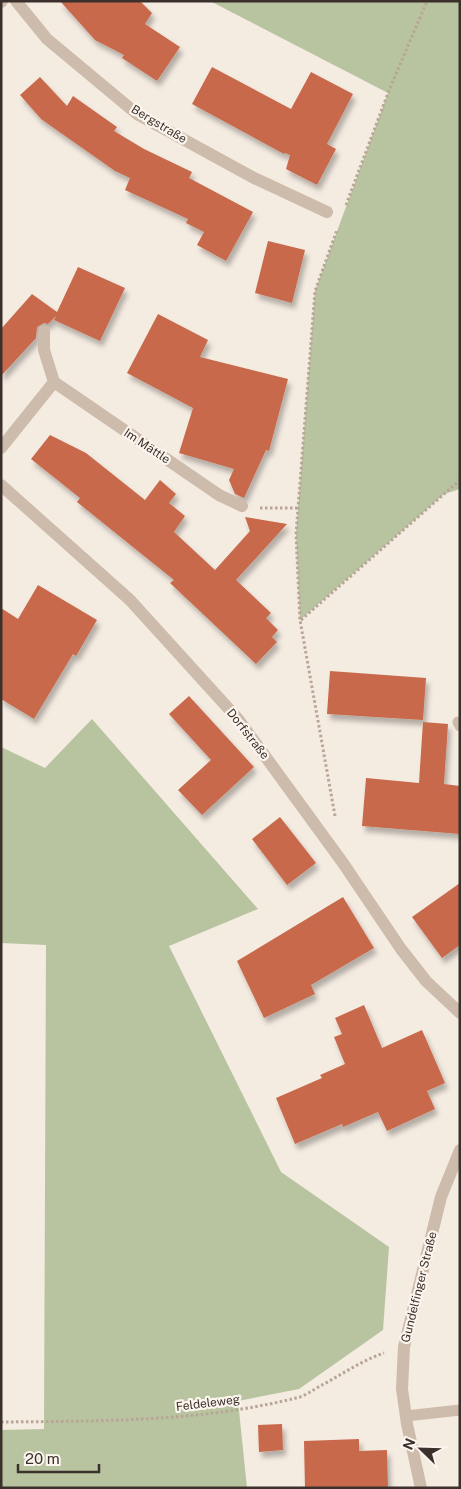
<svg xmlns="http://www.w3.org/2000/svg" width="461" height="1489" viewBox="0 0 461 1489" font-family="'Public Sans',sans-serif">
  <style>
    .green { fill: #b8c4a0 }
    .building { fill: #c8694b; filter: url(#shadow) }
    .lines { fill: none; stroke-linecap: round; stroke-linejoin: round }
    .path { stroke: #b9a596; stroke-width: 3; stroke-dasharray: 2.5 2.5; stroke-linecap: butt }
    .service { stroke: #cdbbac; stroke-width: 11 }
    .minor { stroke: #cdbbac; stroke-width: 12 }
    .tertiary { stroke: #cdbbac; stroke-width: 12 }
    .labels { text-anchor: middle; stroke-width: 4.5; stroke-linejoin: round; paint-order: stroke }
    .street-label { font-size: 12px; fill: #3b302b; stroke: #fbf5ee }
  </style>
  <defs>
    <filter id="shadow"><feDropShadow dx="3" dy="5.5" stdDeviation="2.5" flood-color="#0004"/></filter>
  </defs>
  <rect width="100%" height="100%" fill="#f4ebe1"/>
  <path class="green" d="M 210,1 L 460,1 L 460,489 L 444,494 L 300,620 L 296,534 L 315,291 L 388,93 Z
    M 92,719 L 258,909 L 169,946 L 281,1172 L 389,1247 L 383,1330 L 299,1389 L 238,1401 L 247,1488 L 1,1488 L 1,1430 L 44,1429 L 46,945 L 1,943 L 1,747 L 45,768 Z"/>
  <path class="building" d="M 60,1 L 140,1 L 152,13 L 145,24 L 180,47 L 157,81 L 122,58 L 124,55 L 95,40 Z
    M 212,67 L 291,109 L 311,72 L 353,94 L 327,144 L 336,149 L 317,185 L 286,169 L 290,155 L 285,153 L 284,154 L 192,104 Z
    M 40,77 L 67,106 L 73,96 L 117,127 L 114,131 L 144,149 L 192,172 L 189,178 L 253,212 L 226,261 L 197,245 L 204,232 L 186,223 L 188,219 L 125,190 L 130,178 L 115,171 L 41,119 L 20,95 Z
    M 268,241 L 305,250 L 292,303 L 255,293 Z
    M 78,267 L 125,288 L 100,341 L 54,320 L 56,316 L 48,324 L 44,323 L 37,327 L 36,338 L 1,376 L 1,329 L 32,294 L 57,312 Z
    M 158,314 L 208,340 L 200,357 L 288,379 L 269,451 L 266,450 L 244,498 L 235,494 L 229,480 L 234,469 L 179,453 L 193,408 L 127,373 Z
    M 50,435 L 86,453 L 145,500 L 160,480 L 176,494 L 169,503 L 185,516 L 174,532 L 215,570 L 250,531 L 245,517 L 287,524 L 236,580 L 271,613 L 266,618 L 278,630 L 272,637 L 277,642 L 256,664 L 170,583 L 174,580 L 77,502 L 80,498 L 31,459 Z
    M 38,585 L 97,620 L 76,656 L 73,654 L 34,719 L 1,699 L 1,608 L 18,619 Z
    M 330,671 L 426,678 L 423,720 L 327,714 Z
    M 189,696 L 254,767 L 202,815 L 178,790 L 211,760 L 169,714 Z
    M 423,722 L 448,724 L 444,784 L 460,786 L 460,834 L 362,826 L 366,778 L 419,783 Z
    M 280,817 L 316,863 L 287,885 L 252,839 Z
    M 460,883 L 460,945 L 442,958 L 412,917 Z
    M 343,897 L 374,948 L 311,985 L 315,994 L 264,1018 L 237,961 Z
    M 364,1005 L 382,1048 L 422,1030 L 445,1083 L 427,1091 L 435,1109 L 387,1131 L 378,1112 L 343,1127 L 342,1124 L 295,1144 L 276,1098 L 322,1078 L 320,1075 L 345,1064 L 334,1037 L 342,1034 L 335,1018 Z
    M 282,1424 L 283,1450 L 259,1452 L 258,1425 Z
    M 359,1439 L 359,1451 L 387,1450 L 388,1488 L 305,1488 L 304,1441 Z"/>
  <g class="lines">
    <path class="path" d="M 346,205 L 388,93 L 427,1
      M 260,508 L 298,508
      M 301,620 L 460,480
      M 335,816 L 300,620 L 296,534 L 315,291 L 337,230
      M 1,1422 C 101,1421 203,1422 300,1397 C 308,1394 316,1388 324,1384 C 344,1373 363,1360 384,1353"/>
    <path class="service" d="M 458,722 L 460,726
      M 406,1416 L 460,1410"/>
    <path class="minor" d="M 16,1 L 47,39 L 137,114 L 254,178 L 327,212
      M 1,2 L 2,1
      M 44,331 L 44,350 L 54,382
      M 1,448 L 54,382 L 219,495 L 242,506"/>
    <path class="tertiary" d="M 1,485 L 130,600 L 238,719 L 343,863 L 401,949 L 426,981 L 460,1013
      M 421,1488 L 407,1424 L 402,1389 L 404,1347 L 441,1197 L 460,1150"/>
  </g>
  <g class="labels">
    <g class="street-label">
      <text transform="translate(159 124) rotate(31)" y="4">Bergstraße</text>
      <text transform="translate(147 446) rotate(34)" y="4">Im Mättle</text>
      <text transform="translate(248 734) rotate(52)" y="4">Dorfstraße</text>
      <text transform="translate(419 1287) rotate(-76)" y="4">Gundelfinger Straße</text>
      <text transform="translate(208 1403) rotate(-7)" y="4">Feldeleweg</text>
    </g>
  </g>
  <rect width="461" height="1489" fill="none" stroke="#3b302b" stroke-width="5"/>
  <g transform="translate(421 1449) rotate(293)" stroke="#fbf5ee" stroke-width="4" paint-order="stroke">
  <path d="M0-4L9 19L0 12L-9 19Z" fill="#3b302b"/>
  <text y="-8" font-size="14" font-weight="bold" text-anchor="middle" fill="#3b302b">N</text>
  </g>
  <path d="M18 1464v8h81v-8" fill="none" stroke="#3b302b" stroke-width="2.5"/>
  <text x="25" y="1464" font-size="15" fill="#3b302b" stroke="#fbf5ee" stroke-width="4" paint-order="stroke">20 m</text>
</svg>
